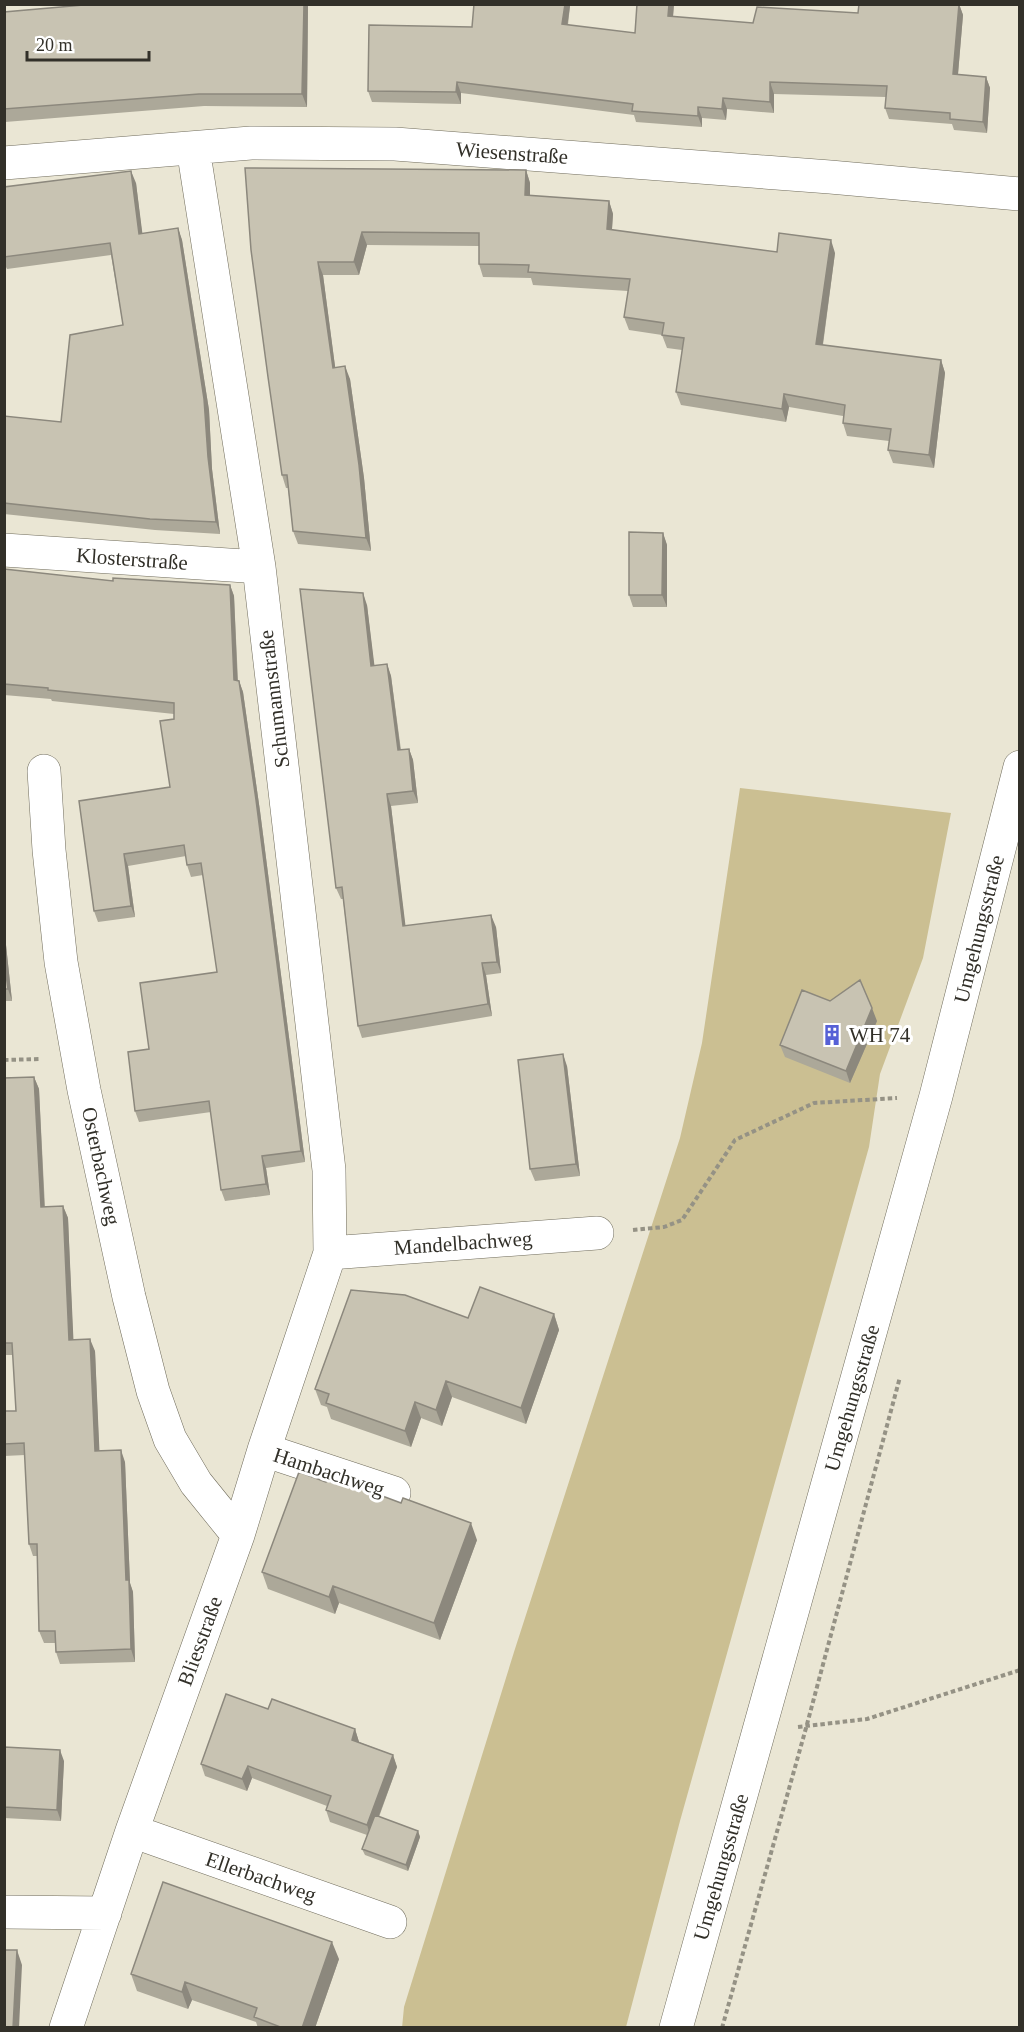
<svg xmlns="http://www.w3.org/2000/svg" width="1024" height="2032" viewBox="0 0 1024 2032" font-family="'Times New Roman',serif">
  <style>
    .green { fill: #cbbf92 }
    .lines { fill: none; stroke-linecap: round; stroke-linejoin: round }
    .street-casing { stroke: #706c5c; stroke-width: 34 }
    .secondary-casing { stroke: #706c5c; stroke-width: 34 }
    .path { stroke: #959285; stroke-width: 4; stroke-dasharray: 4.5 3; stroke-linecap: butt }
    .street { stroke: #fff; stroke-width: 33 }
    .secondary { stroke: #fff; stroke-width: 33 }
    .wall { fill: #aca899 }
    .shaded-wall { fill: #8c887d }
    .building { fill: #c8c3b2; stroke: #8c887d; stroke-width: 1.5 }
    .labels { text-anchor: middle; stroke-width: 6; stroke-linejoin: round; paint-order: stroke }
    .street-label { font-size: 21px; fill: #323029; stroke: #fff }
    .poi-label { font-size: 21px; fill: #323029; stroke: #fff; text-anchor: start }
  </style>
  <rect width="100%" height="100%" fill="#eae6d4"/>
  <path class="green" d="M 740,788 L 951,813 L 923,958 L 880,1074 L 869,1147 L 680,1821 L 626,2027 L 402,2028 L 404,2007 L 514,1652 L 680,1138 L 702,1043 Z"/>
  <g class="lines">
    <defs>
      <path id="street" d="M 4,163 L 251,143 L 395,144 L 830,177 L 1020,194
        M 4,550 L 259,567
        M 44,771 L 49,850 L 61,962 L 84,1090 L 129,1297 L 153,1391 L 170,1439 L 196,1483 L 238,1535
        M 330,1253 L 597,1233
        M 264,1450 L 394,1493
        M 132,1831 L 390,1922
        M 4,1912 L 105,1913
        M 66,2028 L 132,1831 L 238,1535 L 264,1450 L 330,1253 L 329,1170 L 259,567 L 193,148"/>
      <path id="secondary" d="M 676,2028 L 936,1096 L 1020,767"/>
    </defs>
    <use href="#street" class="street-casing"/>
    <use href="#secondary" class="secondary-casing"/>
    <path class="path" d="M 4,1060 L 40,1059
      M 633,1230 L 664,1227 L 682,1220 L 735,1140 L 814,1103 L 897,1098
      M 798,1727 L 867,1719 L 1020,1670
      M 722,2028 L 806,1728 L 900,1377"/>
    <use href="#street" class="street"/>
    <use href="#secondary" class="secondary"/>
  </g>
  <path class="wall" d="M 95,4 L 308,4 L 307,107 L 204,106 L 5,122 L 4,12 Z
    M 637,4 L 674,4 L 673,17 L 753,23 L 858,13 L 959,4 L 963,15 L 958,75 L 986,77 L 990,88 L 987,133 L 954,130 L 952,124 L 889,119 L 885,108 L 886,97 L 774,94 L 774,113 L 727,109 L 726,120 L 702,118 L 702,127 L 636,122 L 634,115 L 461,93 L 461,104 L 372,102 L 368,91 L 472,27 L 570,6 L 568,25 L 635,33 Z
    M 526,170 L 530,183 L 530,196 L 609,201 L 613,214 L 612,230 L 777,252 L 835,253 L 823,345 L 941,360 L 945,373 L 934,468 L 893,463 L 888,450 L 889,441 L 847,436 L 843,423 L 843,416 L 789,407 L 786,422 L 681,405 L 676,392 L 682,350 L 667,348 L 662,335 L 629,330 L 624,317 L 628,291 L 533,285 L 531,278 L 483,277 L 479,264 L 479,246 L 367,245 L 359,275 L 323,275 L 335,367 L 350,379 L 364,478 L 371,551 L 298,544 L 293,531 L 288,488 L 286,488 L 282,475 L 251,250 Z
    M 136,183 L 142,234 L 178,228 L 182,240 L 209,410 L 212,469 L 220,534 L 155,530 L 4,514 L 4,416 L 61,422 L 123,325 L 111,255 L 7,269 L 4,263 L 4,187 Z
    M 663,533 L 667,545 L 667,607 L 633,607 L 629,595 Z
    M 4,569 L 113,581 L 230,585 L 234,596 L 238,680 L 239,681 L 243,692 L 260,811 L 305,1162 L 266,1168 L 270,1195 L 225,1201 L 221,1190 L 211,1112 L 139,1122 L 135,1111 L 149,1049 L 217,972 L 203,875 L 191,877 L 187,865 L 186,856 L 128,866 L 135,917 L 98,922 L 94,911 L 79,801 L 170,787 L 174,714 L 52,701 L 51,699 L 4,695 Z
    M 367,605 L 374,666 L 387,664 L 391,676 L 401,750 L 409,749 L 413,760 L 418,803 L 391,806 L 405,926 L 496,927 L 501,973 L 486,975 L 492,1016 L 362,1038 L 358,1026 L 343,899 L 341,899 L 336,888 Z
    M 4,941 L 6,945 L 12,1001 L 4,1001 Z
    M 877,1021 L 850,1083 L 785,1057 L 780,1045 Z
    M 567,1066 L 580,1176 L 535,1181 L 530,1169 Z
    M 34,1077 L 39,1089 L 45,1207 L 63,1206 L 68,1218 L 73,1340 L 95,1351 L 99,1451 L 125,1462 L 130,1583 L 133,1592 L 135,1662 L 60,1664 L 56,1652 L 55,1643 L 44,1643 L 39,1631 L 37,1556 L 33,1556 L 29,1544 L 25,1455 L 4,1456 L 4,1411 L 16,1411 L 13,1355 L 4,1355 L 4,1078 Z
    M 554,1314 L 559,1330 L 526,1424 L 452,1397 L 442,1426 L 421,1418 L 411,1447 L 331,1419 L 327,1407 L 321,1405 L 315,1389 L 468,1318 Z
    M 477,1540 L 440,1640 L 339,1603 L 335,1614 L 268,1589 L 262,1572 Z
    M 268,1709 L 355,1729 L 359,1742 L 393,1755 L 397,1767 L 379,1817 L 418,1831 L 420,1837 L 408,1871 L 365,1855 L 362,1849 L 367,1835 L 330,1822 L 326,1810 L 327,1806 L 252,1778 L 247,1791 L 205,1776 L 201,1764 Z
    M 4,1747 L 64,1761 L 61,1821 L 4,1818 Z
    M 339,1959 L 315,2028 L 258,2028 L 256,2022 L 192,2000 L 188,2009 L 137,1991 L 131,1974 Z"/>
  <path class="shaded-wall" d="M 304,4 L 308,4 L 307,107 L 302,94 Z
    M 565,4 L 570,4 L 570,6 L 566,35 L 562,24 Z
    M 669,4 L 674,4 L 672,28 L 668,16 Z
    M 959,4 L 963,15 L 957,85 L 953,74 Z
    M 986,77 L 990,88 L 987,133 L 983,122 Z
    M 457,82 L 461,93 L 461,104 L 456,92 Z
    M 770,82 L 774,94 L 774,113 L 770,102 Z
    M 723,98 L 727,109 L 726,120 L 722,109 Z
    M 698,107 L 702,118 L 702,127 L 698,116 Z
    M 526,170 L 530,183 L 530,208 L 525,195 Z
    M 131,171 L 136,183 L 144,246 L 139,234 Z
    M 609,201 L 613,214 L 611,242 L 607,229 Z
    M 178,228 L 182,240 L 209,410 L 212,469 L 220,534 L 216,522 Z
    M 362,232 L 367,245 L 359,275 L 354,262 Z
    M 831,240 L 835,253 L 821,357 L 816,344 Z
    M 318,262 L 323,275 L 337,381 L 333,368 Z
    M 941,360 L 945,373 L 934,468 L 929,455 Z
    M 345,366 L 350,379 L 364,478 L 371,551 L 366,538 Z
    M 784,394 L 789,407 L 786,422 L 782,409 Z
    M 663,533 L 667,545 L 667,607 L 662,595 Z
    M 230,585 L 234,596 L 238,692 L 234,680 Z
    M 363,593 L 367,605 L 376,678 L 371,666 Z
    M 387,664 L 391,676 L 402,762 L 398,750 Z
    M 239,681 L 243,692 L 260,811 L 305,1162 L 301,1151 Z
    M 409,749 L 413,760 L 418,803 L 413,791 Z
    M 387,794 L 391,806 L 407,938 L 403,926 Z
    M 124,854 L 128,866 L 135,917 L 131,906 Z
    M 491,915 L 496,927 L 501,973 L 497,962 Z
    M 4,941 L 6,945 L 12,1001 L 8,989 L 4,960 Z
    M 482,963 L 486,975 L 492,1016 L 488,1004 Z
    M 872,1008 L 877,1021 L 850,1083 L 846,1071 Z
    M 563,1054 L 567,1066 L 580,1176 L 576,1164 Z
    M 34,1077 L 39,1089 L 45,1219 L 41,1207 Z
    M 262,1156 L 266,1168 L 270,1195 L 266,1184 Z
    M 63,1206 L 68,1218 L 74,1352 L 69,1340 Z
    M 554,1314 L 559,1330 L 526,1424 L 521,1408 Z
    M 90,1339 L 95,1351 L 100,1463 L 95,1451 Z
    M 446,1381 L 452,1397 L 442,1426 L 436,1410 Z
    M 415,1402 L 421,1418 L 411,1447 L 405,1431 Z
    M 121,1450 L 125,1462 L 130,1583 L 133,1592 L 135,1662 L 131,1649 L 126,1580 Z
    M 471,1523 L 477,1540 L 440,1640 L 434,1623 Z
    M 333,1586 L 339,1603 L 335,1614 L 329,1597 Z
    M 355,1729 L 359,1742 L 356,1752 L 352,1740 Z
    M 60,1750 L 64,1761 L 61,1821 L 57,1810 Z
    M 393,1755 L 397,1767 L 371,1837 L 367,1825 Z
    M 248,1766 L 252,1778 L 247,1791 L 242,1779 Z
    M 418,1831 L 420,1837 L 408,1871 L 406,1865 Z
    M 332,1942 L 339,1959 L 315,2028 L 302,2028 Z
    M 17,1950 L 22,1965 L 19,2028 L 13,2028 Z
    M 185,1982 L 192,2000 L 188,2009 L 182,1992 Z"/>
  <path class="building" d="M 95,4 L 304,4 L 302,94 L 199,94 L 4,109 L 4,12 Z
    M 474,4 L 565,4 L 562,24 L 635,33 L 637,4 L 669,4 L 668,16 L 753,23 L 757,7 L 858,13 L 859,4 L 959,4 L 953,74 L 986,77 L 983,122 L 950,119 L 950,113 L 885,108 L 887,86 L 770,82 L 770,102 L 723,98 L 722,109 L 698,107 L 698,116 L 632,111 L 633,104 L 457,82 L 456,92 L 368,91 L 369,25 L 472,27 Z
    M 245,168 L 526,170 L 525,195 L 609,201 L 607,229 L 777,252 L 779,233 L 831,240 L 816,344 L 941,360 L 929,455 L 888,450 L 891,429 L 843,423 L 845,405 L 784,394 L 782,409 L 676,392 L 684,338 L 662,335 L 664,323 L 624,317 L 630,279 L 528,272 L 529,265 L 479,264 L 479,233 L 362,232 L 354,262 L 318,262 L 333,368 L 345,366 L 359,465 L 366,538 L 293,531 L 287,475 L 282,475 L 268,377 L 251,250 Z
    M 131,171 L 139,234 L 178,228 L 204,399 L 208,457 L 216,522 L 150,519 L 4,503 L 4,416 L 61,422 L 70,335 L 123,325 L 110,243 L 4,257 L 4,187 Z
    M 629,532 L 663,533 L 662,595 L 629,595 Z
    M 4,569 L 113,581 L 113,578 L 230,585 L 234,680 L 239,681 L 256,800 L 301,1151 L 262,1156 L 266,1184 L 221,1190 L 209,1101 L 135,1111 L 128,1052 L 149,1049 L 140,983 L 217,972 L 201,863 L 187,865 L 184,845 L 124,854 L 131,906 L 94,911 L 79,801 L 170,787 L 160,721 L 174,719 L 174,703 L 48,690 L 48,688 L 4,684 Z
    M 300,589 L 363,593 L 371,666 L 387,664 L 398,750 L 409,749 L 413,791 L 387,794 L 403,926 L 491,915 L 497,962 L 482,963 L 488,1004 L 358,1026 L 342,887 L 336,888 Z
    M 4,960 L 8,989 L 4,989 Z
    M 860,980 L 872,1008 L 846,1071 L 780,1045 L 802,990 L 830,1001 Z
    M 563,1054 L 576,1164 L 530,1169 L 518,1060 Z
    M 34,1077 L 41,1207 L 63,1206 L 69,1340 L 90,1339 L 95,1451 L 121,1450 L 126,1580 L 129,1580 L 131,1649 L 56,1652 L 55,1631 L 39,1631 L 37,1544 L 29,1544 L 24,1443 L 4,1444 L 4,1411 L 16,1411 L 12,1343 L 4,1343 L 4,1078 Z
    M 480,1287 L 554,1314 L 521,1408 L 446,1381 L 436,1410 L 415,1402 L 405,1431 L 326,1403 L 329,1394 L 315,1389 L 351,1290 L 405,1295 L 468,1318 Z
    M 299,1472 L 326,1482 L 329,1476 L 401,1503 L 403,1498 L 471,1523 L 434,1623 L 333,1586 L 329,1597 L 262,1572 Z
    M 226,1694 L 268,1709 L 272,1699 L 355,1729 L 352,1740 L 393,1755 L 367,1825 L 326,1810 L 331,1796 L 289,1781 L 248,1766 L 242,1779 L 201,1764 Z
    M 4,1747 L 60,1750 L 57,1810 L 4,1807 Z
    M 375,1815 L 418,1831 L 406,1865 L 362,1849 Z
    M 163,1882 L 332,1942 L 302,2028 L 283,2028 L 254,2017 L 257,2008 L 185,1982 L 182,1992 L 131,1974 Z
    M 4,1950 L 17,1950 L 13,2028 L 4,2028 Z"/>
  <defs>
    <symbol id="building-bare" viewBox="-9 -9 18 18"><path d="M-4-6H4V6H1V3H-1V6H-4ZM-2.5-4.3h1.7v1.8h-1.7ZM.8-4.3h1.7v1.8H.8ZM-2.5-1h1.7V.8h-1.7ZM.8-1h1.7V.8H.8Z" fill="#5660d6" stroke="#fff" stroke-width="2.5" paint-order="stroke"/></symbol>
  </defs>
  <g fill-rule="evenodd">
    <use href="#building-bare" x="817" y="1020" width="30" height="30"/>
  </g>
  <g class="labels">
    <g class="street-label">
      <text transform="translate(512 153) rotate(4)" y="7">Wiesenstraße</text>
      <text transform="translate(132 559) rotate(4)" y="7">Klosterstraße</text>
      <text transform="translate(274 699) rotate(-97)" y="7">Schumannstraße</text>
      <text transform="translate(979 929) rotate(-76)" y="7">Umgehungsstraße</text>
      <text transform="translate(101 1166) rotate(78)" y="7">Osterbachweg</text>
      <text transform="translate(463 1243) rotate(-4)" y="7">Mandelbachweg</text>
      <text transform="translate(852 1398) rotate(-74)" y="7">Umgehungsstraße</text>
      <text transform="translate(329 1472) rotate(18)" y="7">Hambachweg</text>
      <text transform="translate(200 1641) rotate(-70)" y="7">Bliesstraße</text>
      <text transform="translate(721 1867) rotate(-74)" y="7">Umgehungsstraße</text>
      <text transform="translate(261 1877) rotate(19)" y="7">Ellerbachweg</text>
    </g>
    <g class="poi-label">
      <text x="849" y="1042">WH 74</text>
    </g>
  </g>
  <rect width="1024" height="2032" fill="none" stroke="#323029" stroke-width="12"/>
  <path d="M27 51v9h122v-9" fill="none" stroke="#323029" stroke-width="3"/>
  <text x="36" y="51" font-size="18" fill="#323029" stroke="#ffffff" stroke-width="4.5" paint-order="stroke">20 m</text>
</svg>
